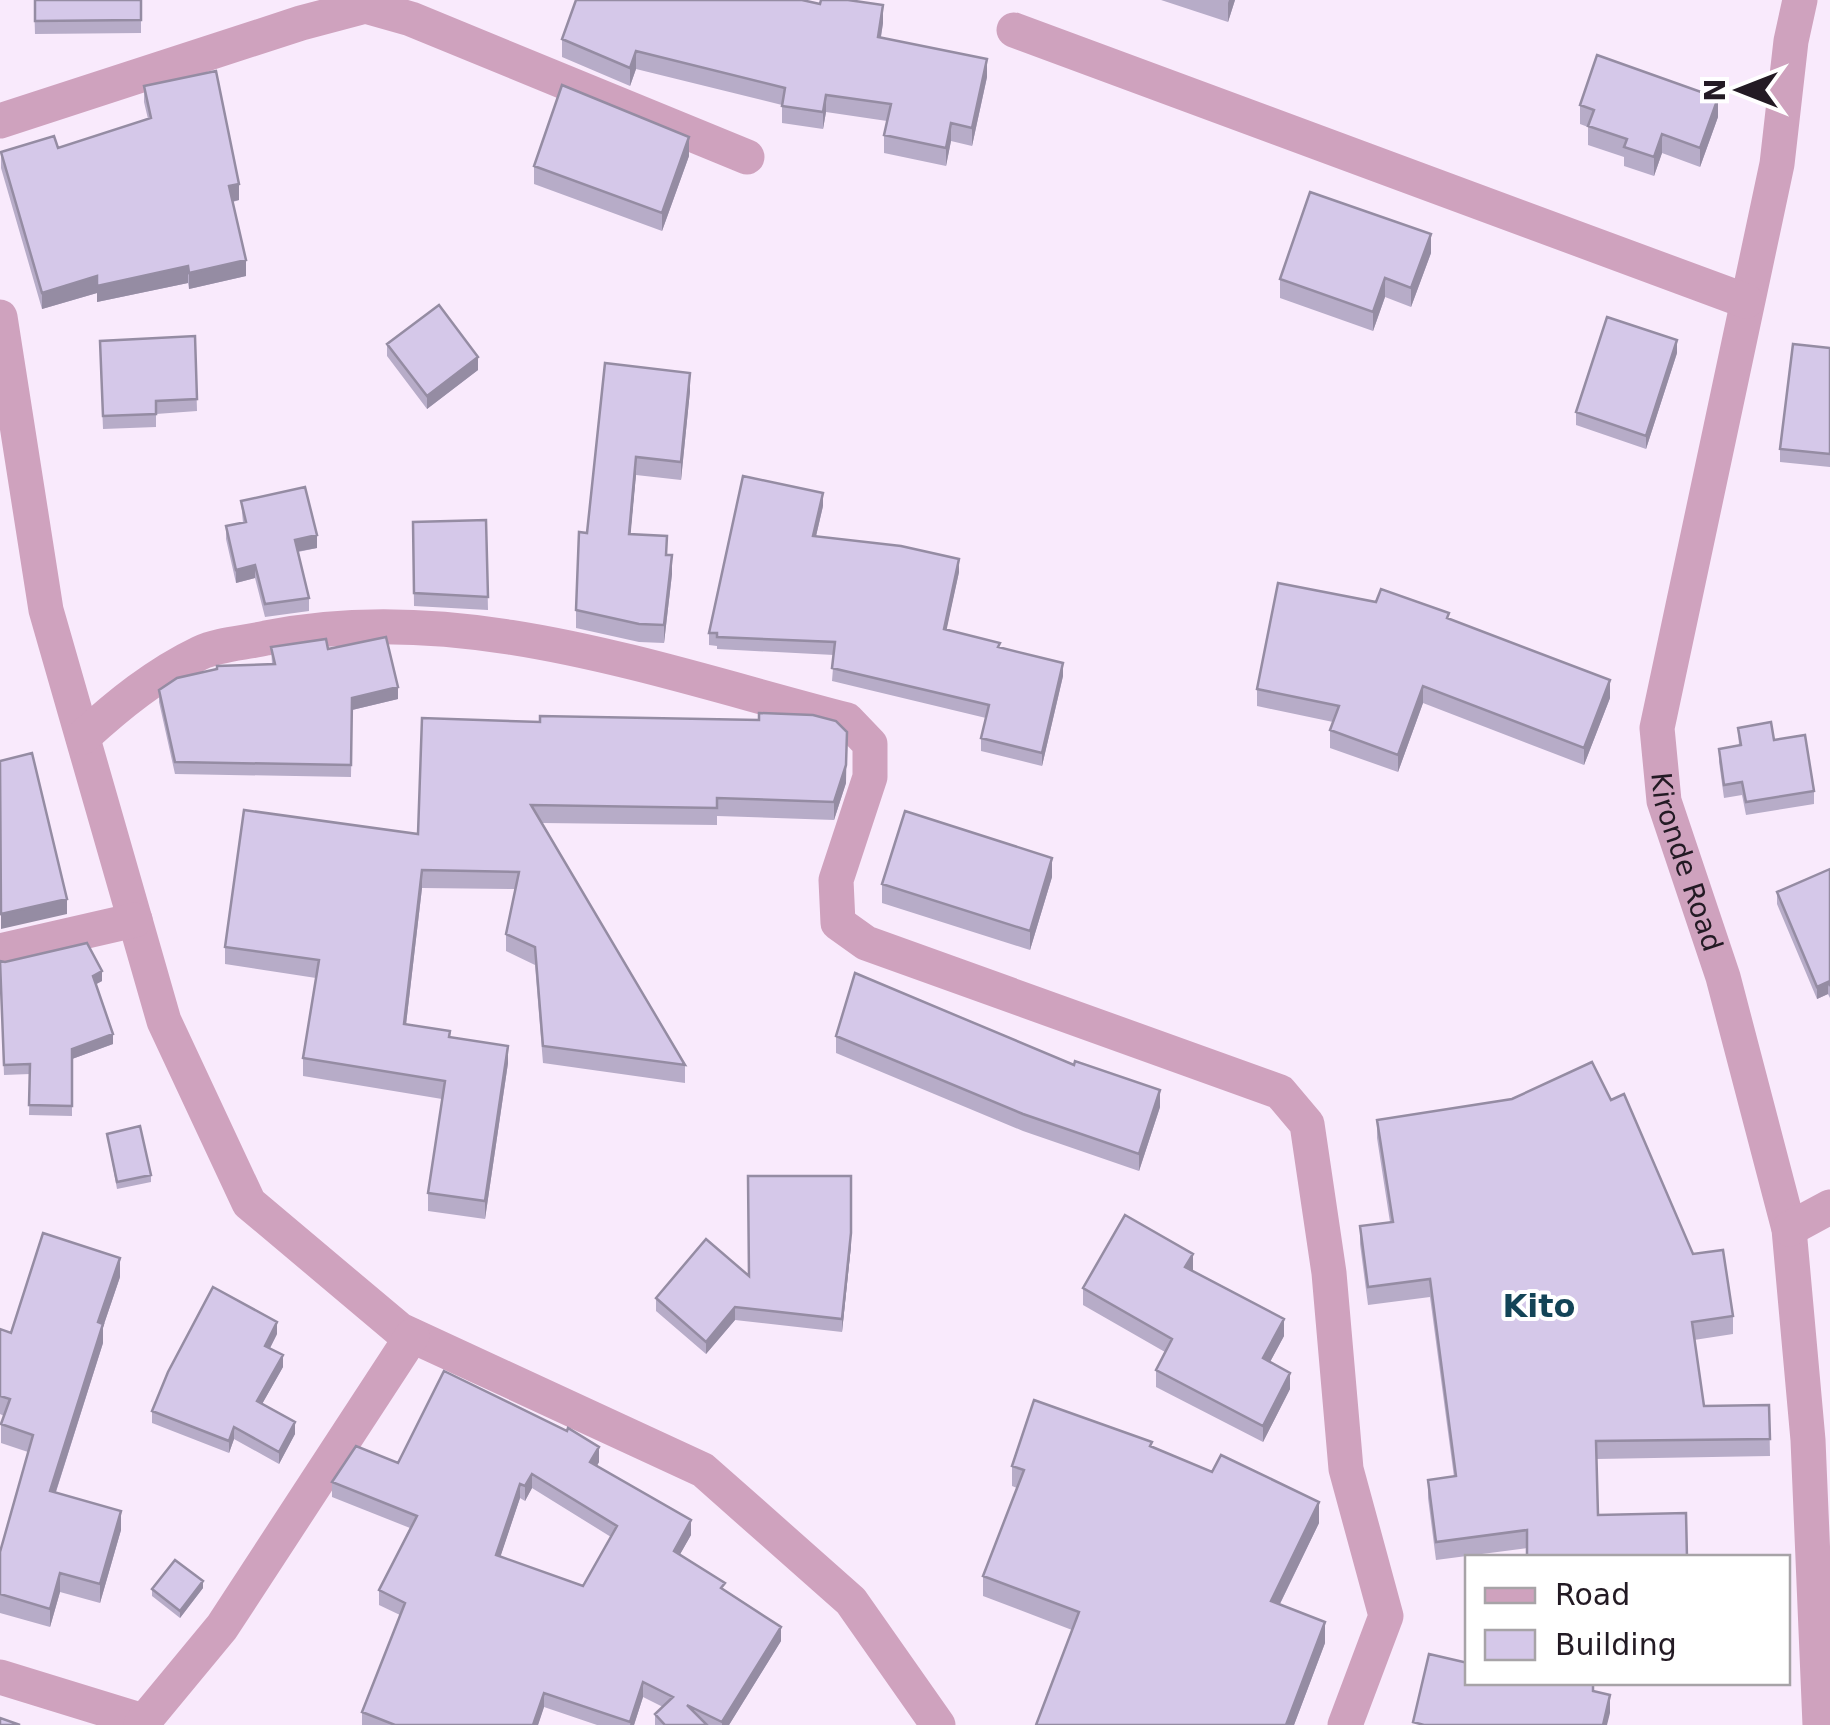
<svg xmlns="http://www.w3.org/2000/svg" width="1830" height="1725" viewBox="0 0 1830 1725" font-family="'DejaVu Sans',sans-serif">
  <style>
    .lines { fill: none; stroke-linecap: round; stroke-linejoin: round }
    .street { stroke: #cfa2be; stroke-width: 35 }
    .wall { fill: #b7acc8; fill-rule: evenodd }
    .shaded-wall { fill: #958ca3 }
    .building { fill: #d5c8e9; stroke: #958ca3; stroke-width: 2.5; fill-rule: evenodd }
    .labels { text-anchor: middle; stroke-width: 8; stroke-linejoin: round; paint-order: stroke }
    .street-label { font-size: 28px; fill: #231a24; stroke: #fff }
    .quarter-label { font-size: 32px; font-weight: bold; fill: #134457; stroke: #fff }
  </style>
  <rect width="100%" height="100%" fill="#f9eafc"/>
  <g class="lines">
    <g class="street">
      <path id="s1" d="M 1800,0 L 1791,41 L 1777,164 L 1657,728 L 1664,801 L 1723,977 L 1789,1229 L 1808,1440 L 1820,1725"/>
      <path d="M 1014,30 L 1746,301"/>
      <path d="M 0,121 L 301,23 L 365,6 L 411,19 L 747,157"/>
      <path d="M 0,317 L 46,610 L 164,1021 L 249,1203 L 400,1330 L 703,1470 L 851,1601 L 938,1725"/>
      <path d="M 83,737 C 118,705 156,674 200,653 C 219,644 245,643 266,638 C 461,598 660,672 847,720 L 870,744 L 870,777 L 836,880 L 838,923 L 866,943 L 1280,1092 L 1307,1124 L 1329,1273 L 1346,1469 L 1386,1616 L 1345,1725"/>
      <path d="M 0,951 L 135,920"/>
      <path d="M 1789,1229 L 1830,1207"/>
      <path d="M 0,1677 L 143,1721"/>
      <path d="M 141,1725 L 222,1627 L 412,1336"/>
    </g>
  </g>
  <path class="wall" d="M 34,0 L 141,0 L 141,33 L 35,34 Z
    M 1161,0 L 1235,0 L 1228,22 Z
    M 883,23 L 881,37 L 987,77 L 972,146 L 951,141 L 946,166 L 884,153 L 884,135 L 887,121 L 826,112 L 823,129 L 782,123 L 782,105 L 636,69 L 630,86 L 562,57 L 562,39 Z
    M 144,86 L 239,200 L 233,202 L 246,276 L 189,289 L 188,283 L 97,302 L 97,293 L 42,309 L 1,168 L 1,152 L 58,148 L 148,119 L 144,102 Z
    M 1580,105 L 1718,117 L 1700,167 L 1662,153 L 1654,176 L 1624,166 L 1624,157 L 1588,145 L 1588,127 L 1580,124 Z
    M 689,156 L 662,231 L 534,184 L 534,166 Z
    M 1431,253 L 1411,307 L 1385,297 L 1373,331 L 1280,298 L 1280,279 Z
    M 195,336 L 197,411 L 156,414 L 156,427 L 103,429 L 100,354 Z
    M 387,344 L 478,370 L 427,409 L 387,356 Z
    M 1830,348 L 1830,467 L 1780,462 L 1780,449 Z
    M 1677,353 L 1646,449 L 1576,425 L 1576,412 Z
    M 605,363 L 690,391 L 681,480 L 636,475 L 630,534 L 667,555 L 672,574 L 664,643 L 639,642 L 576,628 L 576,610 L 587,533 Z
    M 241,501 L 317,548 L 298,552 L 309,598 L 309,611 L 265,617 L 255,578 L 236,583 L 226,539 L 226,526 L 243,523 Z
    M 823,506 L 816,536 L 959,572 L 946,630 L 1000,648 L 1063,676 L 1042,766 L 981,751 L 981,738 L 986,718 L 832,681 L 834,655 L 717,649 L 717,646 L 709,645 L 709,633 Z
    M 486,520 L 488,610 L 414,606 L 413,522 Z
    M 1449,618 L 1610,698 L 1584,765 L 1423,703 L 1398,772 L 1330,748 L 1330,730 L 1333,722 L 1257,706 L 1257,689 Z
    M 271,647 L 328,649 L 398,699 L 352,710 L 351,777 L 175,774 L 159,702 L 159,690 L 272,664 Z
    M 422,718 L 846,783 L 834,820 L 717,816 L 717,825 L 542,823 L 685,1065 L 685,1083 L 543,1063 L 535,965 L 506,951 L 506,934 L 515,889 L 422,888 L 406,1024 L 450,1037 L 508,1063 L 485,1219 L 428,1211 L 428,1193 L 442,1099 L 303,1076 L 303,1058 L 316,978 L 225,964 L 225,947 L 418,834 Z
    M 1738,728 L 1774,740 L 1814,791 L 1814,804 L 1746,815 L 1742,795 L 1724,798 L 1719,762 L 1719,749 L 1739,746 Z
    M 1830,869 L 1830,998 L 1828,994 L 1817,999 L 1777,904 L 1777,892 Z
    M 1052,877 L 1030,950 L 882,903 L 882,884 Z
    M 0,961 L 102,981 L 96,984 L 113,1044 L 72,1059 L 72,1116 L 29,1115 L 30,1074 L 4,1075 Z
    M 836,1036 L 1160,1107 L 1139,1171 L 1023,1131 L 836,1053 Z
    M 1611,1100 L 1693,1254 L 1733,1316 L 1733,1334 L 1694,1340 L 1704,1406 L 1769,1405 L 1770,1456 L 1596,1459 L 1527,1548 L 1436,1560 L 1428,1498 L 1428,1480 L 1454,1477 L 1430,1297 L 1368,1305 L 1360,1244 L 1360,1226 L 1390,1222 L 1377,1138 L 1377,1120 Z
    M 107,1134 L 151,1175 L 151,1182 L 117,1189 Z
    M 851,1246 L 842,1332 L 735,1320 L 706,1354 L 656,1311 L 656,1298 L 749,1276 Z
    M 1192,1271 L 1284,1336 L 1270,1362 L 1290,1389 L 1263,1442 L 1156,1387 L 1156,1370 L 1165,1352 L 1083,1305 L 1083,1288 Z
    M 120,1277 L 103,1327 L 103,1343 L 56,1492 L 121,1530 L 100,1603 L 60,1592 L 50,1627 L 0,1613 L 0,1552 L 28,1452 L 1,1443 L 1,1424 L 4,1416 L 0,1414 L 0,1329 L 11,1333 Z
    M 277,1334 L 270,1348 L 283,1367 L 262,1404 L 295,1434 L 279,1464 L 234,1439 L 229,1453 L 152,1423 L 152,1411 Z
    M 1152,1447 L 1319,1523 L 1280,1604 L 1325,1643 L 1294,1725 L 1036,1725 L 1072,1630 L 983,1596 L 983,1576 L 1017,1488 L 1012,1486 L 1012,1466 Z
    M 599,1462 L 597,1466 L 691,1535 L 680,1554 L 725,1591 L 781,1641 L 729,1725 L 655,1725 L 655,1714 L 663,1707 L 643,1697 L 634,1725 L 597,1725 L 544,1707 L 538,1725 L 362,1725 L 362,1712 L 400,1615 L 379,1605 L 379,1590 L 410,1528 L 332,1497 L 332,1482 L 398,1463 ZM 532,1488 L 611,1537 L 583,1586 L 500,1557 L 520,1498 L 525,1501 Z
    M 203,1588 L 180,1618 L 152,1596 L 152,1589 Z
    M 1694,1682 L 1775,1682 L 1775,1685 L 1694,1685 Z"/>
  <path class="shaded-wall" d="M 1229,0 L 1235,0 L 1228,22 L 1228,3 Z
    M 883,5 L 883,23 L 878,54 L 878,37 Z
    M 636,51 L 636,69 L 630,86 L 630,68 Z
    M 987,59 L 987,77 L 972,146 L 972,128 Z
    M 826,95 L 826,112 L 823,129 L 823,112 Z
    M 1718,98 L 1718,117 L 1700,167 L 1700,148 Z
    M 951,123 L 951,141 L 946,166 L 946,148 Z
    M 1662,134 L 1662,153 L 1654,176 L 1654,157 Z
    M 689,137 L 689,156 L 662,231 L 662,213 Z
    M 239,184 L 239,200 L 229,202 L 229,186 Z
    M 1431,234 L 1431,253 L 1411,307 L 1411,288 Z
    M 246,260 L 246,276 L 189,289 L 189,273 Z
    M 188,266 L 188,283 L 97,302 L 97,286 Z
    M 97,276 L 97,293 L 42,309 L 42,293 Z
    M 1385,278 L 1385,297 L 1373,331 L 1373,312 Z
    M 1677,340 L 1677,353 L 1646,449 L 1646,436 Z
    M 478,357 L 478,370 L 427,409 L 427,396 Z
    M 690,373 L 690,391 L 681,480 L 681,462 Z
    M 636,457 L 636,475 L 629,552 L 629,534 Z
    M 823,493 L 823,506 L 813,549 L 813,536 Z
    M 317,535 L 317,548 L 295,552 L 295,540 Z
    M 672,555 L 672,574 L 664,643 L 664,625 Z
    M 959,559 L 959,572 L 944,642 L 944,629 Z
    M 255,565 L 255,578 L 236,583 L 236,570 Z
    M 1063,663 L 1063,676 L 1042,766 L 1042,753 Z
    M 1610,680 L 1610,698 L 1584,765 L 1584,748 Z
    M 1423,686 L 1423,703 L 1398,772 L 1398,755 Z
    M 398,687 L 398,699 L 352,710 L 351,777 L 352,698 Z
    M 847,732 L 846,783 L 834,820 L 834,802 Z
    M 1052,858 L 1052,877 L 1030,950 L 1030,931 Z
    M 422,870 L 422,888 L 404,1042 L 404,1024 Z
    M 67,899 L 67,914 L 1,929 L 1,914 Z
    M 102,971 L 102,981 L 93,986 L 93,976 Z
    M 1828,982 L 1828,994 L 1817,999 L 1817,987 Z
    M 113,1034 L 113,1044 L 72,1059 L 72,1049 Z
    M 508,1046 L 508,1063 L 485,1219 L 485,1201 Z
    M 1160,1090 L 1160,1107 L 1139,1171 L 1139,1154 Z
    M 851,1233 L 851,1246 L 842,1332 L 842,1319 Z
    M 1193,1254 L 1193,1270 L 1185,1284 L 1185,1267 Z
    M 120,1258 L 120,1277 L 103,1327 L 103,1343 L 50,1510 L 50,1491 L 98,1322 Z
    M 735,1307 L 735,1320 L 706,1354 L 706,1342 Z
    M 1284,1319 L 1284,1336 L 1263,1375 L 1263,1358 Z
    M 277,1322 L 277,1334 L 265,1358 L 265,1346 Z
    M 283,1355 L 283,1367 L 257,1413 L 257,1401 Z
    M 1290,1373 L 1290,1389 L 1263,1442 L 1263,1426 Z
    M 295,1422 L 295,1434 L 279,1464 L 279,1452 Z
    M 234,1427 L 234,1439 L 229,1453 L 229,1441 Z
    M 599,1447 L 599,1462 L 590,1477 L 590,1462 Z
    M 532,1474 L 532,1488 L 525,1501 L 525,1486 Z
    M 520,1484 L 520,1498 L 496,1570 L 496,1555 Z
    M 1319,1502 L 1319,1523 L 1271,1622 L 1271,1601 Z
    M 121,1511 L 121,1530 L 100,1603 L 100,1584 Z
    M 691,1520 L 691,1535 L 674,1565 L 674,1551 Z
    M 60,1573 L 60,1592 L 50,1627 L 50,1609 Z
    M 203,1581 L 203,1588 L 180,1618 L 180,1611 Z
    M 1325,1622 L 1325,1643 L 1294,1725 L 1286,1725 Z
    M 781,1627 L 781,1641 L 729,1725 L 722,1725 L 722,1722 Z
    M 643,1682 L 643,1697 L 634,1725 L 630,1725 Z
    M 544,1693 L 544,1707 L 538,1725 L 533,1725 Z
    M 1610,1695 L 1610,1713 L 1607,1725 L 1603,1725 Z"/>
  <path class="building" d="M 35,0 L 141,0 L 141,20 L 35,21 Z
    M 576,0 L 802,0 L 820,4 L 821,0 L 848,0 L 883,5 L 878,37 L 987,59 L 972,128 L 951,123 L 946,148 L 884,135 L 891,104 L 826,95 L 823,112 L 782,106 L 785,88 L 636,51 L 630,68 L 562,39 Z
    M 1597,55 L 1718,98 L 1700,148 L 1662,134 L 1654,157 L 1624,147 L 1627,139 L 1588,126 L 1594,110 L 1580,105 Z
    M 216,71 L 239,184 L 229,186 L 246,260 L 189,273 L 188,266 L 97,286 L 97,276 L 42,293 L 1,152 L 54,136 L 58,148 L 151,118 L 144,86 Z
    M 562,85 L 689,137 L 662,213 L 534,166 Z
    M 1310,192 L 1431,234 L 1411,288 L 1385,278 L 1373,312 L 1280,279 Z
    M 439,305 L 478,357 L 427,396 L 387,344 Z
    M 1607,317 L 1677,340 L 1646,436 L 1576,412 Z
    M 195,336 L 197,399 L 156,401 L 156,414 L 103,416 L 100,341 Z
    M 1793,344 L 1830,348 L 1830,454 L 1780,449 Z
    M 605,363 L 690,373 L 681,462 L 636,457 L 629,534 L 667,536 L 666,555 L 672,555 L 664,625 L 639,624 L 576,610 L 579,532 L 587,533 Z
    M 743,476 L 823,493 L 813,536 L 901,546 L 959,559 L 944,629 L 1000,643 L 998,647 L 1063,663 L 1042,753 L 981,738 L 989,705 L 832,668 L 835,642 L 717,637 L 717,633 L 709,633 Z
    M 305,487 L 317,535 L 295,540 L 309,598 L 265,604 L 255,565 L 236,570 L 226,526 L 246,522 L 241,501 Z
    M 486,520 L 488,597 L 414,593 L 413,522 Z
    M 1278,583 L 1376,602 L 1381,589 L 1449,613 L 1447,618 L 1610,680 L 1584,748 L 1423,686 L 1398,755 L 1330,730 L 1339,706 L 1257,689 Z
    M 386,637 L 398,687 L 352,698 L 351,765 L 175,762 L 159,690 L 177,678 L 217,669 L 217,666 L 275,664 L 271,647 L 326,639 L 328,649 Z
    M 759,713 L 813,715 L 836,721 L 847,732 L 846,765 L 834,802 L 717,798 L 717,808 L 531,805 L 685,1065 L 543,1046 L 535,947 L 506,934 L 519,872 L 422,870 L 404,1024 L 450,1031 L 449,1037 L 508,1046 L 485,1201 L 428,1193 L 445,1081 L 303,1058 L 319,960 L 225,947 L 244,810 L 418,834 L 422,718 L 540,722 L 540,716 L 759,720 Z
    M 1771,722 L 1774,740 L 1805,735 L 1814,791 L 1746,802 L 1742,782 L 1724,785 L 1719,749 L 1741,745 L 1738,728 Z
    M 32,753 L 67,899 L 1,914 L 0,761 Z
    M 905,811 L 1052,858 L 1030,931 L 882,884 Z
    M 1830,869 L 1830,986 L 1828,982 L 1817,987 L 1777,892 Z
    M 87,943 L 102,971 L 93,976 L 113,1034 L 72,1049 L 72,1106 L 29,1105 L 30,1064 L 4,1065 L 0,961 L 5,962 Z
    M 855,973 L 1074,1065 L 1075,1061 L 1160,1090 L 1139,1154 L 1023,1114 L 836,1036 Z
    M 1592,1062 L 1611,1100 L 1624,1094 L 1693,1254 L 1723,1250 L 1733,1316 L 1692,1322 L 1704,1406 L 1769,1405 L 1770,1439 L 1596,1441 L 1598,1515 L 1686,1513 L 1687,1558 L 1527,1558 L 1527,1530 L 1436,1542 L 1428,1480 L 1456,1476 L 1430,1279 L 1368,1287 L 1360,1226 L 1393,1222 L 1377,1120 L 1512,1099 Z
    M 140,1126 L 151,1175 L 117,1182 L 107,1134 Z
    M 748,1176 L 851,1176 L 851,1233 L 842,1319 L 735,1307 L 706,1342 L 656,1298 L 706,1239 L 749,1276 Z
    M 1125,1215 L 1193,1254 L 1185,1267 L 1284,1319 L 1263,1358 L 1290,1373 L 1263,1426 L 1156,1370 L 1172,1339 L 1083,1288 Z
    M 43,1233 L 120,1258 L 98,1322 L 103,1324 L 50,1491 L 121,1511 L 100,1584 L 60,1573 L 50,1609 L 0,1594 L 0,1552 L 33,1435 L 1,1424 L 10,1399 L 0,1396 L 0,1329 L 11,1333 Z
    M 213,1287 L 277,1322 L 265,1346 L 283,1355 L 257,1401 L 295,1422 L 279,1452 L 234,1427 L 229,1441 L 152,1411 L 168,1372 Z
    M 444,1371 L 567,1431 L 568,1428 L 599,1447 L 590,1462 L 691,1520 L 674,1551 L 725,1583 L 721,1588 L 781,1627 L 722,1722 L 687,1705 L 707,1725 L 665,1725 L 655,1714 L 673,1697 L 643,1682 L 630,1722 L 544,1693 L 533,1725 L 395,1725 L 362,1712 L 405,1603 L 379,1590 L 417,1516 L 332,1482 L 356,1446 L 398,1463 ZM 532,1474 L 617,1526 L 583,1586 L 496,1555 L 520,1484 L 525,1486 Z
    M 1034,1400 L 1152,1442 L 1150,1446 L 1212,1472 L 1221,1455 L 1319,1502 L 1271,1601 L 1325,1622 L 1286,1725 L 1036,1725 L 1079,1612 L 983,1576 L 1024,1470 L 1012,1466 Z
    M 175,1560 L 203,1581 L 180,1611 L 152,1589 Z
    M 1429,1654 L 1468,1663 L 1468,1682 L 1593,1682 L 1593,1691 L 1610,1695 L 1603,1725 L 1424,1725 L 1413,1722 Z
    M 0,1718 L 20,1725 L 0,1725 Z"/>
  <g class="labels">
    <g class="street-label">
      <text dy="10" stroke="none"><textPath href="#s1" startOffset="880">Kironde Road</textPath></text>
    </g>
    <g class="quarter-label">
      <text x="1539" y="1317">Kito</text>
    </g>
  </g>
  <rect x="1465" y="1555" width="325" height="130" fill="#ffffff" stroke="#a7a3a7" stroke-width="2.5"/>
  <rect x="1485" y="1588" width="50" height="15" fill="#cfa2be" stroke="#a7a3a7" stroke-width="2.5"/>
  <text x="1555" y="1605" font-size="30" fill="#231a24">Road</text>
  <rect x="1485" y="1630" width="50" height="30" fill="#d5c8e9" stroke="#a7a3a7" stroke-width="2.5"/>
  <text x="1555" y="1655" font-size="30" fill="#231a24">Building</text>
  <g transform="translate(1740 90) rotate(270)" stroke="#ffffff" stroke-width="8" paint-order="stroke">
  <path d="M0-8L18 38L0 25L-18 38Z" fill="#231a24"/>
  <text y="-15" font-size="28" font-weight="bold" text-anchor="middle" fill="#231a24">N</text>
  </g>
</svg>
